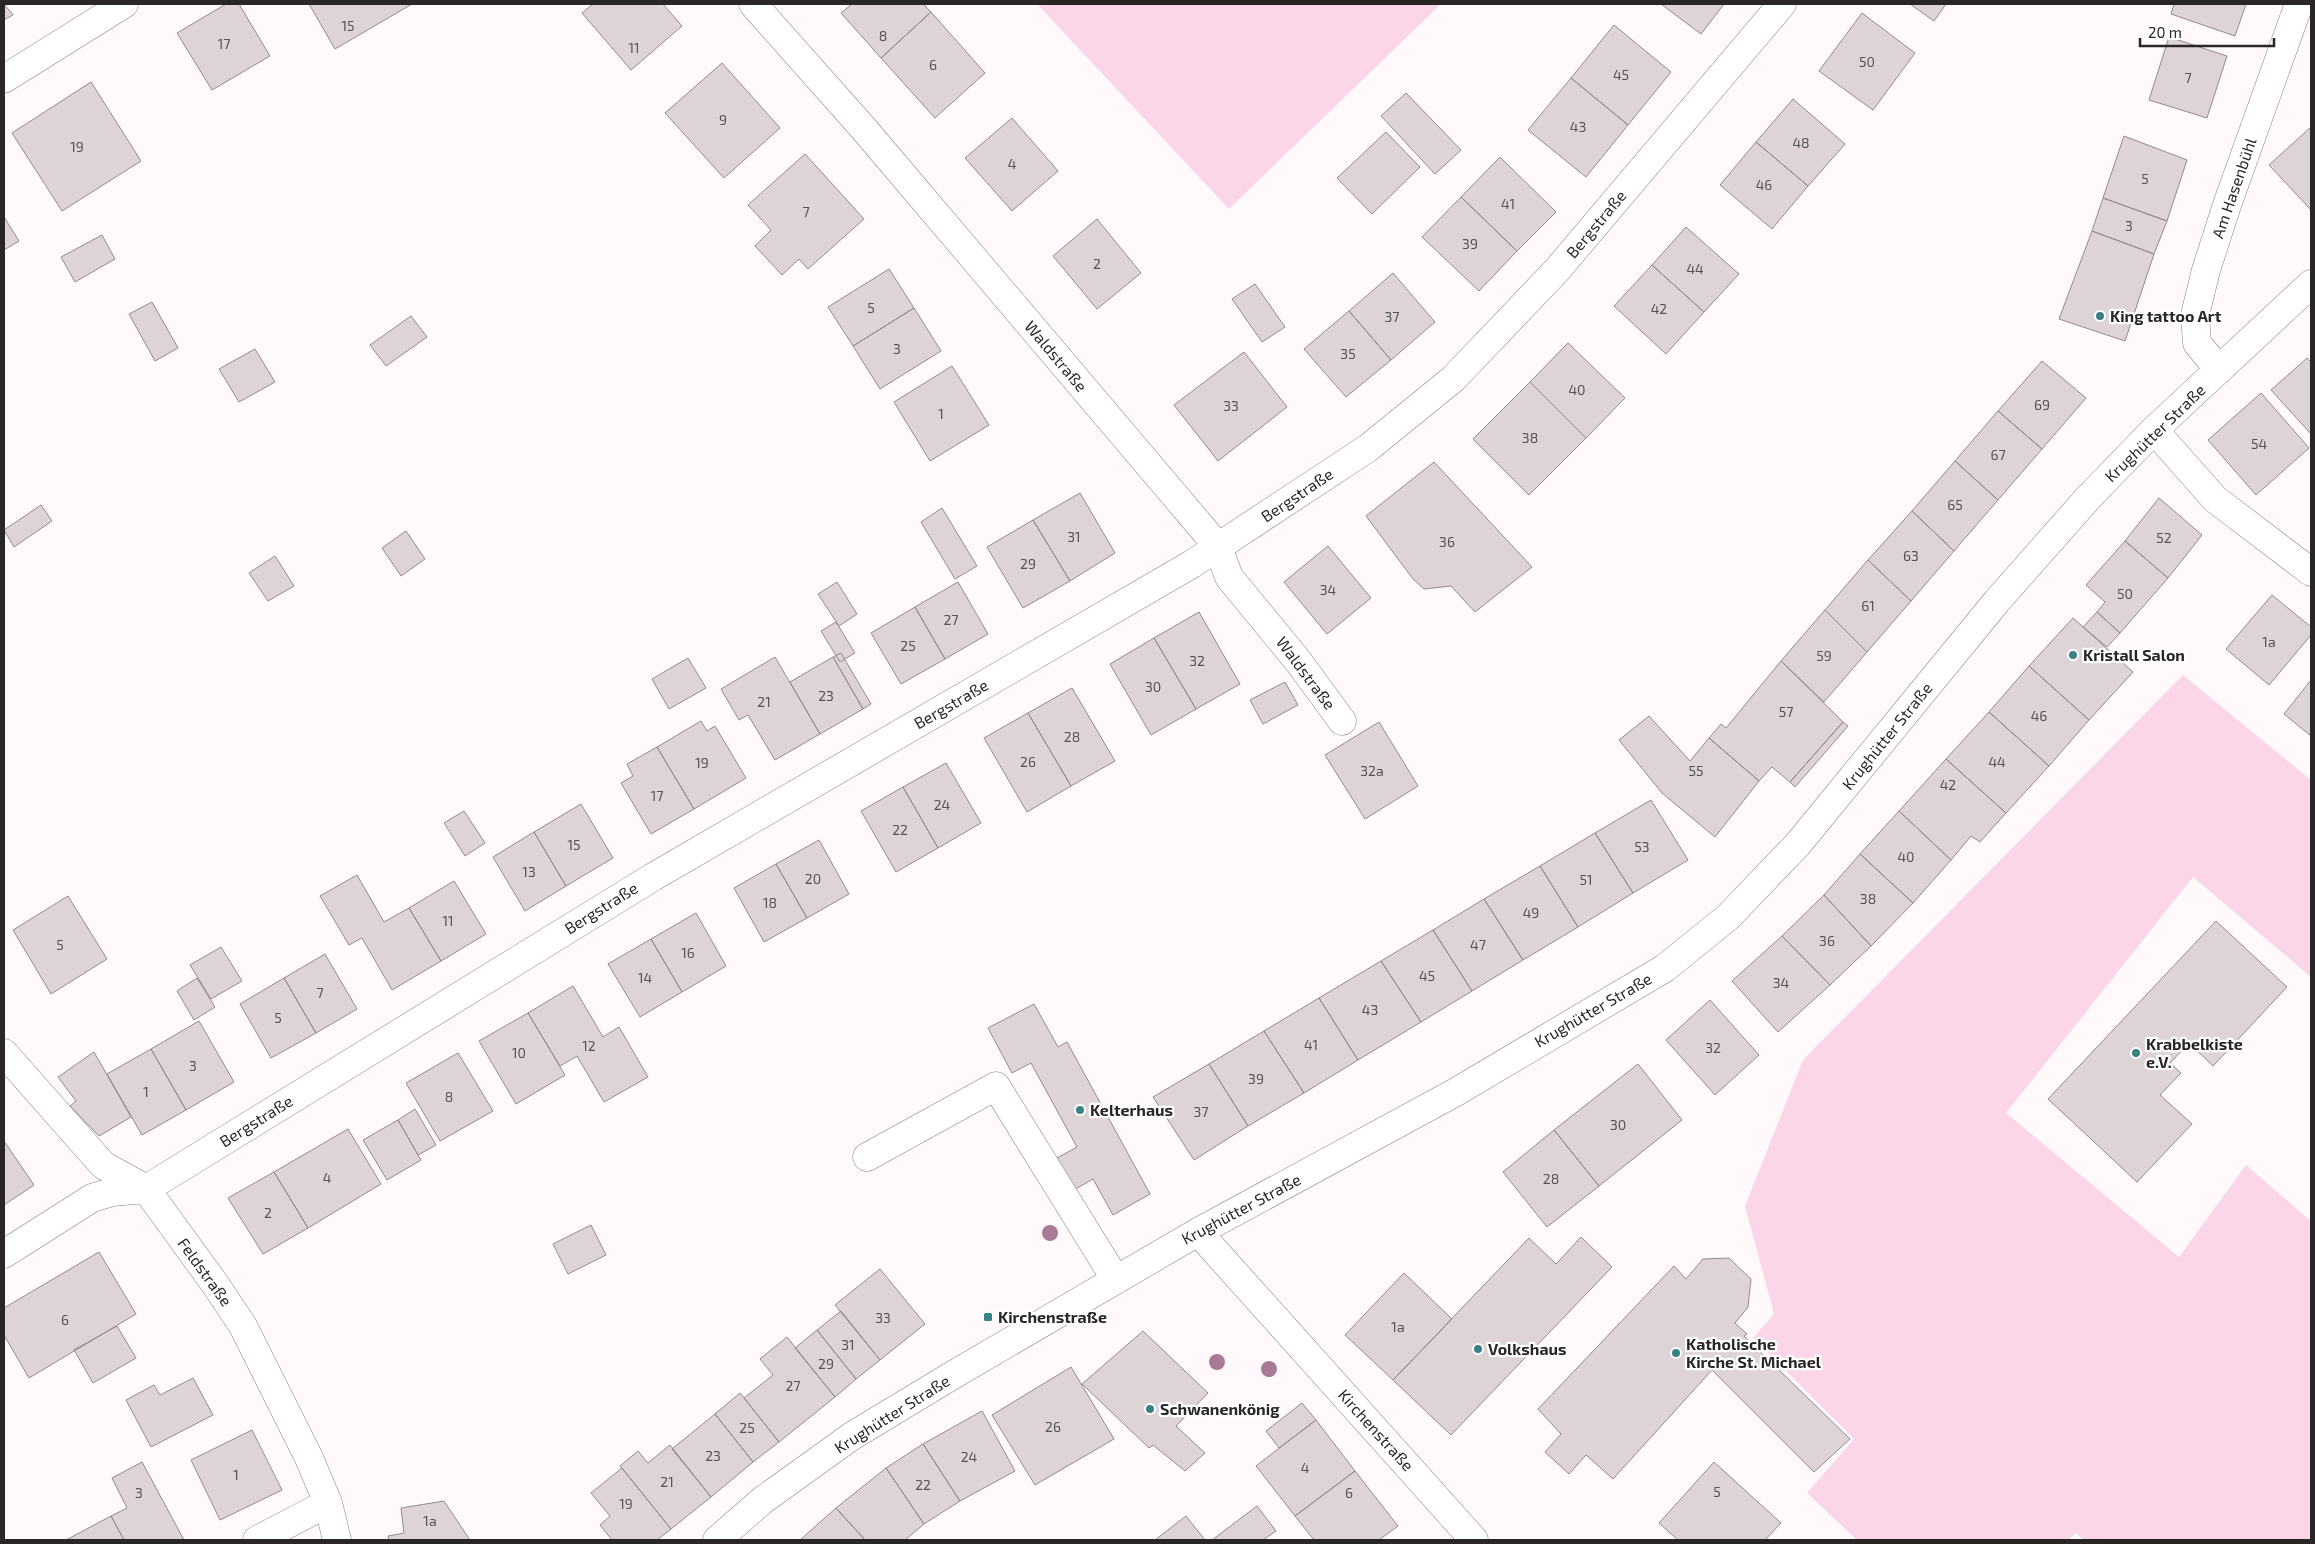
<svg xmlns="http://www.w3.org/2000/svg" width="2315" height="1544" viewBox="0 0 2315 1544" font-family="'Exo 2',sans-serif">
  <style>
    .green { fill: #fad6e6 }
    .building { fill: #ded4d8; stroke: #938a8e }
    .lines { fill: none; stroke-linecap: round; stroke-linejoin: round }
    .minor-casing { stroke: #8a8184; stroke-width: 29 }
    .minor { stroke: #fff; stroke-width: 28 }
    .tree { fill: #a97a95 }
    .poi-dot { fill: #388185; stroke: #fff; stroke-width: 2 }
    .labels { text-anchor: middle; stroke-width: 4.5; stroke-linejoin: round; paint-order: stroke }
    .number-label { font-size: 14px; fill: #575254 }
    .street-label { font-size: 16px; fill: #2a2628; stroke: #fff }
    .poi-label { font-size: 16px; font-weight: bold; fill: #2a2628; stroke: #fff; text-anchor: start }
  </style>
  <rect width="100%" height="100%" fill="#fff9fb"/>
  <path class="green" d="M 1037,4 L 1441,4 L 1229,209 Z
    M 2183,675 L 2311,780 L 2311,977 L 2193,877 L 2006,1113 L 2179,1257 L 2246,1165 L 2311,1221 L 2311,1540 L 2084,1540 L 2076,1533 L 2069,1540 L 1857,1540 L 1807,1493 L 1854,1439 L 1753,1338 L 1774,1314 L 1745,1206 L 1803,1060 Z"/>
  <path class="building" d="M 4,4 L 13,15 L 4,20 Z
    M 226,4 L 239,4 L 270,56 L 212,90 L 177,33 Z
    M 309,4 L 412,4 L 335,49 Z
    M 593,4 L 663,4 L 682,26 L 631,70 L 582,13 Z
    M 852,4 L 923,4 L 931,12 L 881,58 L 841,13 Z
    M 1661,4 L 1724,4 L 1701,34 Z
    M 1910,4 L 1946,4 L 1934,21 Z
    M 2174,4 L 2246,4 L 2235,36 L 2171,14 Z
    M 931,12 L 985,73 L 935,118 L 881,58 Z
    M 1862,13 L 1915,53 L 1873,110 L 1819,71 Z
    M 1614,25 L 1671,72 L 1628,125 L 1571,78 Z
    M 2169,37 L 2227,56 L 2207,118 L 2149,100 Z
    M 722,63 L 780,128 L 724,178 L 665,113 Z
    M 1571,78 L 1628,125 L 1586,177 L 1528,130 Z
    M 91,82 L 141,161 L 62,211 L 12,133 Z
    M 1406,93 L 1461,150 L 1435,174 L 1381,116 Z
    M 1793,99 L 1845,144 L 1808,186 L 1756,142 Z
    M 1012,118 L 1058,171 L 1012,211 L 965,158 Z
    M 2311,127 L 2311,210 L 2269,165 Z
    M 1386,132 L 1420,167 L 1372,214 L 1337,178 Z
    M 2124,136 L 2187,160 L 2167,221 L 2103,198 Z
    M 1756,142 L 1808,186 L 1772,229 L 1720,185 Z
    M 805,154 L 864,219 L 808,269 L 799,259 L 782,275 L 755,246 L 771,230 L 748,205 Z
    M 1500,157 L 1556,212 L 1517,251 L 1461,197 Z
    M 1461,197 L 1517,251 L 1479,291 L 1422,237 Z
    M 2103,198 L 2167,221 L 2154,254 L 2092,231 Z
    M 4,217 L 19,241 L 4,250 Z
    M 1097,219 L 1141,273 L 1097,309 L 1053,256 Z
    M 1686,227 L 1739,274 L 1704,312 L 1652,265 Z
    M 2092,231 L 2154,254 L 2125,341 L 2059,319 Z
    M 102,235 L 115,259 L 75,282 L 61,257 Z
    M 1652,265 L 1704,312 L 1666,354 L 1614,306 Z
    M 889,269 L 914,308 L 853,346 L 828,307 Z
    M 1393,273 L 1435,322 L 1391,360 L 1349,311 Z
    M 1255,284 L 1285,327 L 1262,342 L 1232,299 Z
    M 152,302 L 178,348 L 155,361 L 129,314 Z
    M 914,308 L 941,351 L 880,389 L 853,346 Z
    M 1349,311 L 1391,360 L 1346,397 L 1304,349 Z
    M 411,316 L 427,337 L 386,366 L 370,345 Z
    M 1568,343 L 1625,398 L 1586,438 L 1530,382 Z
    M 255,349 L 275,382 L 239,402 L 219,369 Z
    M 1244,352 L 1287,407 L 1218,461 L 1174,405 Z
    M 2307,358 L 2311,362 L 2311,434 L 2271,390 Z
    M 2042,361 L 2086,398 L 2042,449 L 1998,411 Z
    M 952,366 L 989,425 L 930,461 L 894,402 Z
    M 1530,382 L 1586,438 L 1529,495 L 1473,439 Z
    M 2261,393 L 2309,448 L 2256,495 L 2208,440 Z
    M 1998,411 L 2042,449 L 1998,500 L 1955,461 Z
    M 1955,461 L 1998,500 L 1954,551 L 1912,511 Z
    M 1434,462 L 1532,567 L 1475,612 L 1451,586 L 1424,589 L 1413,579 L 1366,516 Z
    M 1080,493 L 1115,553 L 1070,581 L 1033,520 Z
    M 2159,498 L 2202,535 L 2168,578 L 2125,541 Z
    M 41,505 L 52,521 L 14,547 L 4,530 Z
    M 942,508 L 977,566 L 955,579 L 921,522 Z
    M 1912,511 L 1954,551 L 1911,601 L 1868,560 Z
    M 1033,520 L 1070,581 L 1023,608 L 987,547 Z
    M 406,531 L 425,559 L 401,576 L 382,548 Z
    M 2125,541 L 2168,578 L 2120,633 L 2097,612 L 2105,602 L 2086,585 Z
    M 1328,546 L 1371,598 L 1327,634 L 1284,582 Z
    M 275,556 L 294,586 L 268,601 L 249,573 Z
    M 1868,560 L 1911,601 L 1867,652 L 1825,610 Z
    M 837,582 L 857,614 L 839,626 L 818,594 Z
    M 958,582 L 988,634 L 945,659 L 915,607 Z
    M 2272,595 L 2311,627 L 2311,635 L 2269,685 L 2226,649 Z
    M 915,607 L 945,659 L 901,684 L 871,633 Z
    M 1825,610 L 1867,652 L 1824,702 L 1781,661 Z
    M 1199,612 L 1240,684 L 1196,709 L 1154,638 Z
    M 2097,612 L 2120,633 L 2107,647 L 2083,627 Z
    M 2073,618 L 2133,672 L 2089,720 L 2029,666 Z
    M 836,622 L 855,653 L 840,662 L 821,631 Z
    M 1154,638 L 1196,709 L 1151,735 L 1110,664 Z
    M 841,653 L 871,704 L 863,709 L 833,657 Z
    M 775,657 L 820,734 L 775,760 L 748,715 L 739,720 L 721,689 Z
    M 833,657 L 863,709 L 820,734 L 790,682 Z
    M 688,658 L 706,688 L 669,709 L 652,679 Z
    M 1781,661 L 1843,722 L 1790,782 L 1772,767 L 1759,781 L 1709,738 L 1721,724 L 1726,728 Z
    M 2029,666 L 2089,720 L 2049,766 L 1989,712 Z
    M 2311,680 L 2311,736 L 2284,714 Z
    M 1285,682 L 1298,705 L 1263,724 L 1250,700 Z
    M 1072,688 L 1115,761 L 1071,786 L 1028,713 Z
    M 1989,712 L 2049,766 L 2006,813 L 1946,759 Z
    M 1028,713 L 1071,786 L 1027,812 L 984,738 Z
    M 1649,716 L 1690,761 L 1709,738 L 1759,781 L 1715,837 L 1662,793 L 1619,740 Z
    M 701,721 L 707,731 L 715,726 L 746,778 L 694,809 L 657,747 Z
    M 1379,722 L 1418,786 L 1365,819 L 1325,755 Z
    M 1843,722 L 1848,726 L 1795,787 L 1790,782 Z
    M 657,747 L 694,809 L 651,834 L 621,783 L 633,776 L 627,764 Z
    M 1946,759 L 2006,813 L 1980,842 L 1971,836 L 1951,860 L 1899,811 Z
    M 946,763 L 981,823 L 938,848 L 903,787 Z
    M 903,787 L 938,848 L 896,872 L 861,811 Z
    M 1651,800 L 1688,860 L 1633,893 L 1595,833 Z
    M 581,804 L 613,858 L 566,886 L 534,832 Z
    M 464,811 L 485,843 L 465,856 L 444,823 Z
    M 1899,811 L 1951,860 L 1913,903 L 1860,854 Z
    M 534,832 L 566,886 L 525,911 L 493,857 Z
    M 1595,833 L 1633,893 L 1578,927 L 1540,866 Z
    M 819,840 L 849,894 L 807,918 L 776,864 Z
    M 1860,854 L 1913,903 L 1871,946 L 1824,895 Z
    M 776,864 L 807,918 L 764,942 L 734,888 Z
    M 1540,866 L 1578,927 L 1523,960 L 1484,899 Z
    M 357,875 L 384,922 L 409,908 L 441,961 L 392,990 L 362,938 L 349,945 L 320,896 Z
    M 454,881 L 486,934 L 441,961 L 409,908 Z
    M 1824,895 L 1871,946 L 1830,985 L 1782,936 Z
    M 68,896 L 107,959 L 51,994 L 13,930 Z
    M 1484,899 L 1523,960 L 1472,991 L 1433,930 Z
    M 696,913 L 726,966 L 682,992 L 651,939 Z
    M 2216,921 L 2287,987 L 2213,1066 L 2189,1043 L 2170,1063 L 2181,1073 L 2160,1095 L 2192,1124 L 2137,1182 L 2048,1099 Z
    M 1433,930 L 1472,991 L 1421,1022 L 1381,961 Z
    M 1782,936 L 1830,985 L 1778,1032 L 1732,981 Z
    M 651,939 L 682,992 L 640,1017 L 608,964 Z
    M 221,947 L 242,981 L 211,999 L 190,965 Z
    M 325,954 L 357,1009 L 316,1033 L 284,978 Z
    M 1381,961 L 1421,1022 L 1358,1060 L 1319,998 Z
    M 197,978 L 215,1007 L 194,1020 L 177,991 Z
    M 284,978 L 316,1033 L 271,1058 L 240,1004 Z
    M 573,986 L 603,1037 L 619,1027 L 648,1077 L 604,1102 L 577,1056 L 560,1066 L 528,1013 Z
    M 1319,998 L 1358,1060 L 1304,1093 L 1264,1031 Z
    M 1710,1000 L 1759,1055 L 1715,1095 L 1666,1040 Z
    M 1034,1004 L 1058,1047 L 1067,1042 L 1150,1194 L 1113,1215 L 1093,1179 L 1074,1190 L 1057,1158 L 1077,1147 L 1031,1063 L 1012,1073 L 988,1028 Z
    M 528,1013 L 565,1075 L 516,1104 L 479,1041 Z
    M 199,1021 L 234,1082 L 186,1110 L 151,1049 Z
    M 1264,1031 L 1304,1093 L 1248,1126 L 1209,1064 Z
    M 151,1049 L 186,1110 L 142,1135 L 107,1074 Z
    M 94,1052 L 131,1117 L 99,1136 L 70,1106 L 76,1101 L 58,1077 Z
    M 458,1053 L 493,1111 L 440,1141 L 406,1083 Z
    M 1209,1064 L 1248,1126 L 1194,1160 L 1153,1097 Z
    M 1638,1064 L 1682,1120 L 1599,1186 L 1554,1130 Z
    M 415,1109 L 436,1145 L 418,1155 L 398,1120 Z
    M 398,1120 L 421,1160 L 387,1180 L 363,1140 Z
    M 348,1129 L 381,1184 L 308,1228 L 274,1172 Z
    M 1554,1130 L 1599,1186 L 1547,1227 L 1503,1172 Z
    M 4,1141 L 34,1185 L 4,1205 Z
    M 274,1172 L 308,1228 L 263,1254 L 228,1198 Z
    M 591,1225 L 606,1255 L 568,1274 L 553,1244 Z
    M 1581,1237 L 1612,1267 L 1451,1435 L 1393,1380 L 1529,1238 L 1556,1264 Z
    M 99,1252 L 136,1314 L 29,1378 L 4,1335 L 4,1308 Z
    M 1729,1258 L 1751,1279 L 1748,1307 L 1735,1323 L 1747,1334 L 1744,1336 L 1850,1439 L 1814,1472 L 1712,1370 L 1613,1479 L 1586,1455 L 1569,1474 L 1545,1452 L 1561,1434 L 1538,1409 L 1674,1266 L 1686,1279 L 1703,1259 Z
    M 880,1269 L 925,1324 L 880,1360 L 835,1305 Z
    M 1404,1273 L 1452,1319 L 1393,1380 L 1345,1335 Z
    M 841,1311 L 880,1360 L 856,1379 L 817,1330 Z
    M 117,1326 L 136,1358 L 93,1383 L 74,1350 Z
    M 817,1330 L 856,1379 L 835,1397 L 795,1348 Z
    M 1143,1331 L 1208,1393 L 1176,1426 L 1205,1453 L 1185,1471 L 1153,1445 L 1149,1448 L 1082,1384 Z
    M 787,1337 L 835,1397 L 779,1442 L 744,1398 L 773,1375 L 760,1359 Z
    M 1071,1367 L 1114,1439 L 1035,1485 L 992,1415 Z
    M 193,1378 L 213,1415 L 151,1447 L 126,1400 L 154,1385 L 160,1395 Z
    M 740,1393 L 779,1442 L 753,1462 L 715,1414 Z
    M 1302,1403 L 1316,1420 L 1279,1448 L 1266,1431 Z
    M 982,1411 L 1015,1471 L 960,1501 L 923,1444 Z
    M 715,1414 L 753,1462 L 711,1497 L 672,1449 Z
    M 1316,1420 L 1355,1471 L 1295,1516 L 1256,1466 Z
    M 252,1430 L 282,1490 L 220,1520 L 191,1460 Z
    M 923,1444 L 960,1501 L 924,1524 L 886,1468 Z
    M 670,1445 L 711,1497 L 671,1529 L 620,1466 L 638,1451 L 648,1463 Z
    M 142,1462 L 184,1540 L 124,1540 L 111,1516 L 127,1508 L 112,1478 Z
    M 1714,1462 L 1781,1523 L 1765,1540 L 1678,1540 L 1659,1523 Z
    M 622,1468 L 671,1529 L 657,1540 L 612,1540 L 600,1525 L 610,1516 L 591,1493 Z
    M 886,1468 L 924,1524 L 905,1540 L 865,1540 L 836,1508 Z
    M 1355,1471 L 1398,1526 L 1379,1540 L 1314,1540 L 1295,1516 Z
    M 444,1501 L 470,1540 L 389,1540 L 388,1536 L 404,1533 L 401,1508 Z
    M 1257,1506 L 1276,1531 L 1263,1540 L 1212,1540 Z
    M 836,1508 L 865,1540 L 800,1540 Z
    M 111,1516 L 124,1540 L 66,1540 Z
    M 1186,1516 L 1205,1540 L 1155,1540 Z"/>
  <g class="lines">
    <defs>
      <path id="minor" d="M 753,4 L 864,129 L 1204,530 L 1218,547 L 1229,577 L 1298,661 L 1342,721
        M 4,79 L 124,4
        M 2219,370 L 2197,343 L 2195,315 L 2206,270 L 2228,202 L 2299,4
        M 2154,430 L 2215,499 L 2311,572
        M 4,1053 L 103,1165 L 146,1189 L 215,1284 L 243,1326 L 309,1458 L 328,1503 L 337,1540
        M 867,1157 L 996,1086 L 1116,1280
        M 1198,1232 L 1474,1540
        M 4,1254 L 92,1198 L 112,1192 L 146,1189 L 653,877 L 1192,564 L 1368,448 L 1453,379 L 1557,270 L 1782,4
        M 257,1540 L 328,1503
        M 717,1540 L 763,1500 L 852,1436 L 958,1372 L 1198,1232 L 1456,1092 L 1665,968 L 1728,917 L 1798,844 L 1997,601 L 2088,498 L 2154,430 L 2311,284"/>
    </defs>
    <use href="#minor" class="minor-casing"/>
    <use href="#minor" class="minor"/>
  </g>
  <g class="tree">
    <circle cx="1050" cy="1233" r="8"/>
    <circle cx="1217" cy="1362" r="8"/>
    <circle cx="1269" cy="1369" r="8"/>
  </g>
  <g class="poi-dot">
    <circle cx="2100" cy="316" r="5"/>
    <circle cx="2073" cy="655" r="5"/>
    <circle cx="2136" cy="1053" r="5"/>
    <circle cx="1080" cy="1110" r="5"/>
    <rect x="983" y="1312" width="10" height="10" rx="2.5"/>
    <circle cx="1478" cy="1349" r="5"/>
    <circle cx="1676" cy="1353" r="5"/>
    <circle cx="1150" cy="1409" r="5"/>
  </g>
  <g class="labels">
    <g class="number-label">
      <text x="348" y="31">15</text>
      <text x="883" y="41">8</text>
      <text x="224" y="49">17</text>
      <text x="634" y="53">11</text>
      <text x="1867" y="67">50</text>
      <text x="933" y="70">6</text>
      <text x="1621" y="80">45</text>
      <text x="2188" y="83">7</text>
      <text x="723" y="125">9</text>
      <text x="1578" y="132">43</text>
      <text x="1801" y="148">48</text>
      <text x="77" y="152">19</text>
      <text x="1012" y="169">4</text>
      <text x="2145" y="184">5</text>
      <text x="1764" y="190">46</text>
      <text x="1508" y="209">41</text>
      <text x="806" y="217">7</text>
      <text x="2129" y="231">3</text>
      <text x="1470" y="249">39</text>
      <text x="1097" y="269">2</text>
      <text x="1695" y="274">44</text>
      <text x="871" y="313">5</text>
      <text x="1659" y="314">42</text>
      <text x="1392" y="322">37</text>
      <text x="897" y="354">3</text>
      <text x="1348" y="359">35</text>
      <text x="1577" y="395">40</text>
      <text x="2042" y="410">69</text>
      <text x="1231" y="411">33</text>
      <text x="941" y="419">1</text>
      <text x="1530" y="443">38</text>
      <text x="2259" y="449">54</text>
      <text x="1998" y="460">67</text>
      <text x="1955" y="510">65</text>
      <text x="1074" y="542">31</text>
      <text x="2164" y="543">52</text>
      <text x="1447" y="547">36</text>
      <text x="1911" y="561">63</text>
      <text x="1028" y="569">29</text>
      <text x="1328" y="595">34</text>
      <text x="2125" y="599">50</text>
      <text x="1868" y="611">61</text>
      <text x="951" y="625">27</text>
      <text x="2269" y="647">1a</text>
      <text x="908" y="651">25</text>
      <text x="1824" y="661">59</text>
      <text x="1197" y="666">32</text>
      <text x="1153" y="692">30</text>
      <text x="826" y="701">23</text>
      <text x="764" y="707">21</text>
      <text x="1786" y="717">57</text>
      <text x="2039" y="721">46</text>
      <text x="1072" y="742">28</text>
      <text x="1028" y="767">26</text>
      <text x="1997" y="767">44</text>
      <text x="702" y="768">19</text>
      <text x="1372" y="776">32a</text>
      <text x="1696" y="776">55</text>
      <text x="1948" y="790">42</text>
      <text x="657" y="801">17</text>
      <text x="942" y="810">24</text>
      <text x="900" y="835">22</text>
      <text x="574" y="850">15</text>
      <text x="1642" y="852">53</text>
      <text x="1906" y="862">40</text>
      <text x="529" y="877">13</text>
      <text x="813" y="884">20</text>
      <text x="1586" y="885">51</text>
      <text x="1868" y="904">38</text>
      <text x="770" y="908">18</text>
      <text x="1531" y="918">49</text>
      <text x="448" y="926">11</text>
      <text x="1827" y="946">36</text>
      <text x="60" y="950">5</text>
      <text x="1478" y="950">47</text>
      <text x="688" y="958">16</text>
      <text x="1427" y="981">45</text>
      <text x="645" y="983">14</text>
      <text x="1781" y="988">34</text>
      <text x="320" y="998">7</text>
      <text x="1370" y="1015">43</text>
      <text x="278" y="1023">5</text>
      <text x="1311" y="1050">41</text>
      <text x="589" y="1051">12</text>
      <text x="1713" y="1053">32</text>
      <text x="519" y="1058">10</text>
      <text x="193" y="1071">3</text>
      <text x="1256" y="1084">39</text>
      <text x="146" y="1097">1</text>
      <text x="449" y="1102">8</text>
      <text x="1201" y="1117">37</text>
      <text x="1618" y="1130">30</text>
      <text x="327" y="1183">4</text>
      <text x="1551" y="1184">28</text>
      <text x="268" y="1218">2</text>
      <text x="883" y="1323">33</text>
      <text x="65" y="1325">6</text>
      <text x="1398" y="1332">1a</text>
      <text x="848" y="1350">31</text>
      <text x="826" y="1369">29</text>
      <text x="793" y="1391">27</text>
      <text x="1053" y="1432">26</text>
      <text x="747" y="1433">25</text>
      <text x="713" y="1461">23</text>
      <text x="969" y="1462">24</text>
      <text x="1305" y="1473">4</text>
      <text x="236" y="1480">1</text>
      <text x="667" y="1487">21</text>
      <text x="923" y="1490">22</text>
      <text x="1717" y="1497">5</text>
      <text x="139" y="1498">3</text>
      <text x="1349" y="1498">6</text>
      <text x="626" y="1509">19</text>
      <text x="430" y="1526">1a</text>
    </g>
    <g class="street-label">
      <text transform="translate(2234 188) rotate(-71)" y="6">Am Hasenbühl</text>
      <text transform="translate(1596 224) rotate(-50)" y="6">Bergstraße</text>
      <text transform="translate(1056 356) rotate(50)" y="6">Waldstraße</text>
      <text transform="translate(2155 433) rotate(-44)" y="6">Krughütter Straße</text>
      <text transform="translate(1297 495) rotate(-34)" y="6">Bergstraße</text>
      <text transform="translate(1306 673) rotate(53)" y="6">Waldstraße</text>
      <text transform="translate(951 704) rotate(-30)" y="6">Bergstraße</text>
      <text transform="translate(1887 736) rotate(-51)" y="6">Krughütter Straße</text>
      <text transform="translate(601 908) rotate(-32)" y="6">Bergstraße</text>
      <text transform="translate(1593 1010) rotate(-30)" y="6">Krughütter Straße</text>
      <text transform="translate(256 1121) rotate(-32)" y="6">Bergstraße</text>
      <text transform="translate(1241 1209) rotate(-28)" y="6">Krughütter Straße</text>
      <text transform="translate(205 1272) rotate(54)" y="6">Feldstraße</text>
      <text transform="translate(892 1414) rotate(-32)" y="6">Krughütter Straße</text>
      <text transform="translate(1376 1430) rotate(48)" y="6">Kirchenstraße</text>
    </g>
    <g class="poi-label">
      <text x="2110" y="322">King tattoo Art</text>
      <text x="2083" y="661">Kristall Salon</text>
      <text x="2146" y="1050">Krabbelkiste<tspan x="2146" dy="18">e.V.</tspan></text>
      <text x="1090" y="1116">Kelterhaus</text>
      <text x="998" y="1323">Kirchenstraße</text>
      <text x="1686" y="1350">Katholische<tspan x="1686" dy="18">Kirche St. Michael</tspan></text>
      <text x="1488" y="1355">Volkshaus</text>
      <text x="1160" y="1415">Schwanenkönig</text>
    </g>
  </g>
  <rect width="2315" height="1544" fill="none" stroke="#2a2628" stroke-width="10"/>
  <path d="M2140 38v8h134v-8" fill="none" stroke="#2a2628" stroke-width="2.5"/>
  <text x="2148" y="38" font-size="15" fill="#2a2628" stroke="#ffffff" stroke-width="4" paint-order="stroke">20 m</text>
</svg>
